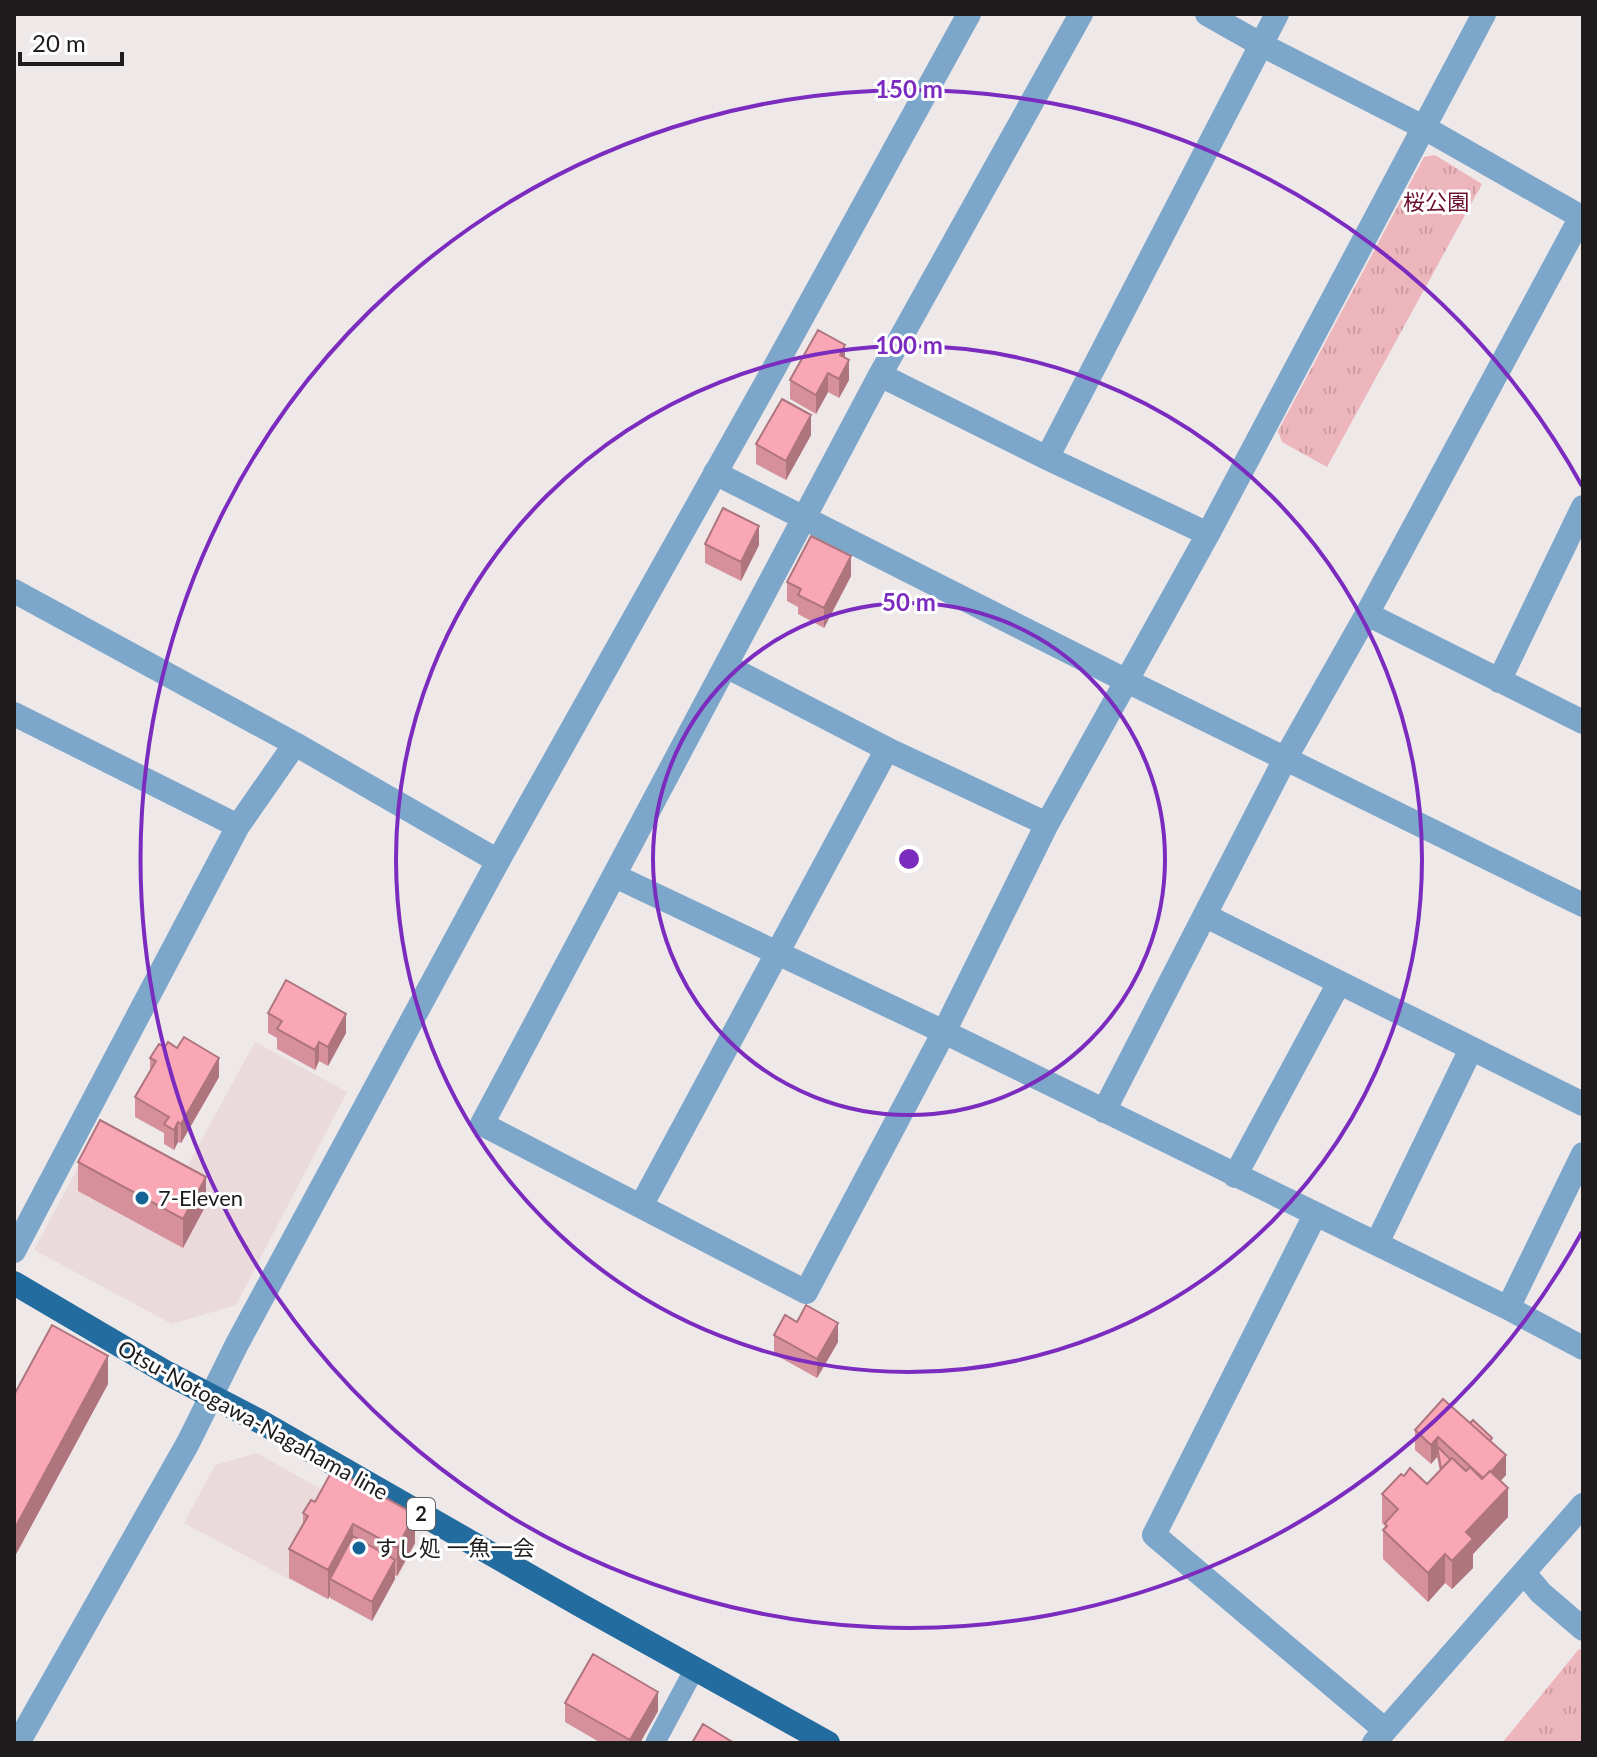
<svg xmlns="http://www.w3.org/2000/svg" width="1597" height="1757" viewBox="0 0 1597 1757" font-family="Lato,'Noto Sans JP',sans-serif">
  <style>
    .built { fill: #eadadc }
    .park { fill: url(#park-tufts) }
    .lines { fill: none; stroke-linecap: round; stroke-linejoin: round }
    .service { stroke: #7ca7cb; stroke-width: 20 }
    .minor { stroke: #7ca7cb; stroke-width: 24 }
    .tertiary { stroke: #7ca7cb; stroke-width: 24 }
    .primary { stroke: #236c9f; stroke-width: 24 }
    .wall { fill: #d6909b }
    .shaded-wall { fill: #ae757e }
    .building { fill: #f9a7b4; stroke: #ae757e; stroke-width: 2 }
    .ring { fill: none; stroke: #7b2cbf; stroke-width: 4 }
    .poi-dot { fill: #166396; stroke: #fff; stroke-width: 3 }
    .labels { text-anchor: middle; stroke-width: 6; stroke-linejoin: round; paint-order: stroke }
    .shield { fill: #fff; stroke: #626060; stroke-width: 2 }
    .shield-label { font-size: 20px; font-weight: bold; fill: #1e1c1c }
    .park-label { font-size: 22px; fill: #6d0e2c; stroke: #fff }
    .poi-label { font-size: 22px; fill: #1e1c1c; stroke: #fff; text-anchor: start }
    .street-label { font-size: 22px; fill: #1e1c1c; stroke: #fff }
    .centre { fill: #7b2cbf; stroke: #fff; stroke-width: 4 }
    .ring-label { font-size: 24px; text-anchor: middle; font-weight: bold; fill: #7b2cbf; stroke: #fff; stroke-width: 6; stroke-linejoin: round; paint-order: stroke }
  </style>
  <defs>
    <pattern id="park-tufts" width="24" height="20" patternUnits="userSpaceOnUse" patternTransform="scale(2)"><rect width="24" height="20" fill="#edb6bd"/><path d="M3 7l-1-3M5 7V3M7 7l1-3M15 17l-1-3M17 17v-4M19 17l1-3" fill="none" stroke="#cb9ca2"/></pattern>
  </defs>
  <rect width="100%" height="100%" fill="#efe8e9"/>
  <path class="built" d="M 255,1042 L 347,1092 L 236,1305 L 172,1324 L 34,1250 L 94,1137 L 178,1183 Z
    M 257,1453 L 416,1543 L 398,1578 L 353,1554 L 328,1600 L 184,1523 L 215,1465 Z"/>
  <path class="park" d="M 1435,155 L 1482,184 L 1327,467 L 1282,442 L 1278,431 L 1424,157 Z
    M 1579,1649 L 1583,1651 L 1583,1743 L 1502,1743 Z"/>
  <g class="lines">
    <path class="service" d="M 655,1743 L 695,1668"/>
    <path class="minor" d="M 1081,14 L 880,375 L 482,1124 L 806,1292 L 944,1032 L 1047,824 L 1208,534 L 1484,14
      M 1207,14 L 1260,44 L 1423,127 L 1583,218
      M 880,375 L 1047,458 L 1208,534
      M 1047,458 L 1277,14
      M 715,473 L 1125,680 L 1583,905
      M 14,591 L 295,744 L 498,861
      M 1367,614 L 1583,722
      M 726,666 L 887,749 L 1047,824
      M 1499,681 L 1583,507
      M 14,714 L 238,826 L 14,1251
      M 238,826 L 295,744
      M 615,876 L 944,1032 L 1508,1308 L 1583,1348
      M 1206,916 L 1583,1104
      M 1104,1111 L 1285,759 L 1367,614 L 1581,217
      M 1235,1176 L 1339,983
      M 641,1206 L 887,749
      M 1315,1215 L 1154,1535 L 1384,1729
      M 1377,1243 L 1471,1049
      M 1508,1308 L 1583,1154
      M 1524,1573 L 1541,1593 L 1583,1629
      M 1374,1743 L 1583,1505"/>
    <path class="tertiary" d="M 18,1743 L 188,1443 L 237,1344 L 498,861 L 771,374 L 969,14"/>
    <path class="primary" d="M 14,1283 L 167,1373 L 261,1422 L 582,1606 L 828,1743"/>
  </g>
  <path class="wall" d="M 845,358 L 849,380 L 839,398 L 828,392 L 816,414 L 790,399 L 790,380 Z
    M 811,435 L 786,480 L 756,464 L 756,444 Z
    M 705,544 L 759,545 L 741,581 L 705,563 Z
    M 851,576 L 824,628 L 798,614 L 798,607 L 787,601 L 787,582 Z
    M 268,1013 L 346,1033 L 328,1066 L 319,1061 L 315,1070 L 277,1049 L 277,1038 L 268,1033 Z
    M 150,1058 L 219,1077 L 181,1143 L 178,1142 L 174,1150 L 164,1144 L 164,1133 L 135,1117 L 135,1097 L 150,1071 Z
    M 78,1162 L 206,1205 L 183,1248 L 78,1191 Z
    M 774,1335 L 838,1342 L 817,1378 L 774,1354 Z
    M 108,1384 L 15,1556 L 14,1556 L 14,1395 Z
    M 1415,1430 L 1492,1443 L 1506,1475 L 1500,1481 L 1508,1517 L 1473,1554 L 1473,1568 L 1452,1589 L 1445,1583 L 1428,1602 L 1383,1559 L 1383,1530 L 1385,1526 L 1382,1523 L 1382,1494 L 1404,1476 L 1427,1484 L 1440,1471 L 1437,1457 L 1431,1464 L 1415,1450 Z
    M 311,1500 L 415,1543 L 397,1576 L 395,1575 L 395,1579 L 372,1621 L 330,1598 L 330,1595 L 328,1599 L 289,1578 L 289,1549 L 303,1523 L 303,1513 Z
    M 565,1703 L 658,1711 L 640,1743 L 601,1743 L 565,1722 Z"/>
  <path class="shaded-wall" d="M 845,345 L 845,364 L 840,355 Z
    M 849,360 L 849,380 L 839,398 L 839,379 Z
    M 828,373 L 828,392 L 816,414 L 816,395 Z
    M 811,415 L 811,435 L 786,480 L 786,461 Z
    M 759,526 L 759,545 L 741,581 L 741,562 Z
    M 851,556 L 851,576 L 824,628 L 824,608 Z
    M 346,1014 L 346,1033 L 328,1066 L 328,1047 Z
    M 319,1042 L 319,1061 L 315,1070 L 315,1050 Z
    M 219,1058 L 219,1077 L 181,1143 L 181,1124 Z
    M 178,1122 L 178,1142 L 174,1150 L 174,1130 Z
    M 206,1177 L 206,1205 L 183,1248 L 183,1219 Z
    M 838,1323 L 838,1342 L 817,1378 L 817,1359 Z
    M 108,1356 L 108,1384 L 15,1556 L 15,1528 Z
    M 1438,1437 L 1437,1457 L 1431,1464 L 1431,1445 Z
    M 1506,1455 L 1506,1475 L 1484,1499 L 1484,1480 Z
    M 1508,1488 L 1508,1517 L 1473,1554 L 1473,1568 L 1452,1589 L 1452,1561 L 1466,1532 Z
    M 415,1514 L 415,1543 L 397,1576 L 397,1548 Z
    M 353,1524 L 353,1553 L 330,1579 L 330,1595 L 328,1599 L 328,1570 Z
    M 1445,1554 L 1445,1583 L 1428,1602 L 1428,1573 Z
    M 395,1560 L 395,1579 L 372,1621 L 372,1602 Z
    M 658,1692 L 658,1711 L 640,1743 L 630,1743 L 630,1740 Z"/>
  <path class="building" d="M 818,330 L 845,345 L 840,355 L 849,360 L 839,379 L 828,373 L 816,395 L 790,380 Z
    M 782,399 L 811,415 L 786,461 L 756,444 Z
    M 723,508 L 759,526 L 741,562 L 705,544 Z
    M 811,536 L 851,556 L 824,608 L 798,595 L 801,589 L 787,582 Z
    M 286,980 L 346,1014 L 328,1047 L 319,1042 L 315,1050 L 277,1029 L 282,1021 L 268,1013 Z
    M 184,1037 L 219,1058 L 181,1124 L 178,1122 L 174,1130 L 164,1124 L 169,1117 L 135,1097 L 156,1061 L 150,1058 L 159,1044 L 165,1047 L 168,1042 L 177,1048 Z
    M 100,1120 L 206,1177 L 183,1219 L 78,1162 Z
    M 806,1305 L 838,1323 L 817,1359 L 774,1335 L 785,1315 L 797,1322 Z
    M 52,1325 L 108,1356 L 15,1528 L 14,1395 Z
    M 1443,1399 L 1506,1455 L 1491,1472 L 1490,1471 L 1483,1478 L 1438,1437 L 1431,1445 L 1415,1430 Z
    M 1473,1420 L 1492,1438 L 1490,1441 L 1470,1423 Z
    M 1437,1446 L 1449,1458 L 1450,1460 L 1441,1469 Z
    M 1452,1458 L 1466,1471 L 1470,1467 L 1482,1479 L 1490,1471 L 1508,1488 L 1466,1532 L 1473,1539 L 1452,1561 L 1445,1554 L 1428,1573 L 1383,1530 L 1387,1526 L 1385,1523 L 1398,1509 L 1382,1494 L 1401,1474 L 1404,1476 L 1410,1468 L 1427,1484 Z
    M 333,1469 L 415,1514 L 397,1548 L 353,1524 L 328,1570 L 289,1549 L 308,1516 L 303,1513 L 311,1500 L 315,1502 Z
    M 353,1536 L 395,1560 L 372,1602 L 330,1579 Z
    M 593,1654 L 658,1692 L 630,1740 L 565,1703 Z
    M 703,1724 L 734,1743 L 692,1743 Z"/>
  <g class="ring">
    <circle cx="909" cy="859" r="256"/>
    <circle cx="909" cy="859" r="513"/>
    <path d="M1582 1232A769 769 0 1 1 1582 486"/>
  </g>
  <g class="poi-dot">
    <circle cx="142" cy="1198" r="8"/>
    <circle cx="359" cy="1548" r="8"/>
  </g>
  <g class="labels">
    <rect class="shield" x="407" y="1498" width="28" height="32" rx="6"/>
    <g class="shield-label">
      <text x="421" y="1521">2</text>
    </g>
    <g class="park-label">
      <text x="1436" y="210">桜公園</text>
    </g>
    <g class="poi-label">
      <text x="158" y="1206">7-Eleven</text>
      <text x="375" y="1556">すし処 一魚一会</text>
    </g>
    <g class="street-label">
      <text transform="translate(253 1420) rotate(29)" y="8">Otsu-Notogawa-Nagahama line</text>
    </g>
  </g>
  <circle cx="909" cy="859" r="12" class="centre"/>
  <g class="ring-label">
    <text x="909" y="98">150 m</text>
    <text x="909" y="354">100 m</text>
    <text x="909" y="611">50 m</text>
  </g>
  <rect width="1597" height="1757" fill="none" stroke="#1e1c1c" stroke-width="32"/>
  <path d="M20 52v12h102v-12" fill="none" stroke="#1e1c1c" stroke-width="4"/>
  <text x="32" y="52" font-size="24" fill="#1e1c1c" stroke="#ffffff" stroke-width="6" paint-order="stroke">20 m</text>
</svg>
